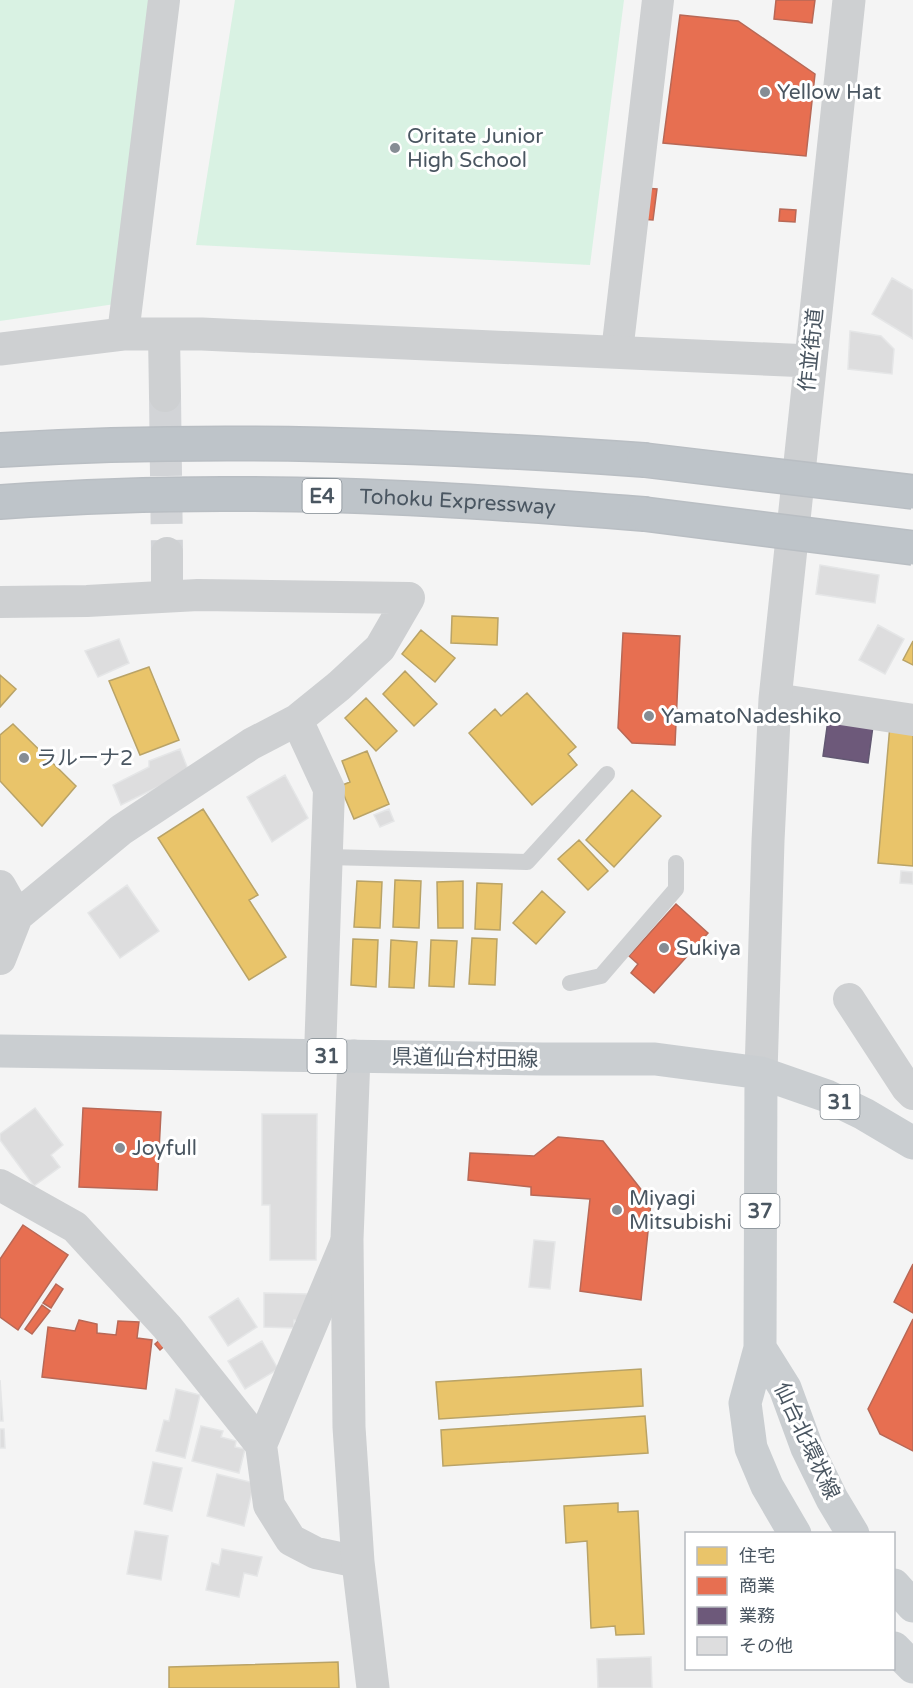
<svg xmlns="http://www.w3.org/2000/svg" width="913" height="1688" viewBox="0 0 913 1688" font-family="'Varela Round','Noto Sans JP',sans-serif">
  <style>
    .green { fill: #d9f2e3 }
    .homes { fill: #e9c46a; stroke: #b9a367; stroke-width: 1.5 }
    .shops { fill: #e76f51; stroke: #b86856; stroke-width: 1.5 }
    .offices { fill: #6d597a; stroke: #625872; stroke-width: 1.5 }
    .building { fill: #ddddde; stroke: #e5e6e7; stroke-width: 1.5 }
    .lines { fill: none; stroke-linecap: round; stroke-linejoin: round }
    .minor-tunnel { stroke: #d2d4d7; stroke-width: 32; stroke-dasharray: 32 16; stroke-linecap: butt }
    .motorway-casing { stroke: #b9bec3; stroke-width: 36 }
    .service { stroke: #ced0d2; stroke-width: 16 }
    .minor { stroke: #ced0d2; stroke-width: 32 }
    .tertiary { stroke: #ced0d2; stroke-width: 33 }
    .primary { stroke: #caced1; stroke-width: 33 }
    .motorway { stroke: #bec4c9; stroke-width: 33 }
    .motorway-bridge-casing { stroke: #b9bec3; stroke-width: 36; stroke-linecap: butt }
    .motorway-bridge { stroke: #bec4c9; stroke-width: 33 }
    .poi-dot { fill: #868d94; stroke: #fff; stroke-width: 2 }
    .labels { text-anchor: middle; stroke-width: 6; stroke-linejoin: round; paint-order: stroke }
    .shield { fill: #fff; stroke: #808990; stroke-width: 1.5 }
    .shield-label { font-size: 20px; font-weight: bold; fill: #4a5661 }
    .poi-label { font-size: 21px; fill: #4a5661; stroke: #fff; text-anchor: start }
    .street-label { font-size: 21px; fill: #4a5661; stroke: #fff }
  </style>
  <rect width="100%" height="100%" fill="#f4f4f4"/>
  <path class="green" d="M 0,0 L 151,0 L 115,304 L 0,321 Z
    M 235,0 L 624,0 L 590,265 L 196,245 Z"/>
  <path class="homes" d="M 452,616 L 498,618 L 497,645 L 451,643 Z
    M 421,630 L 455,658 L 435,682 L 402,654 Z
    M 913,641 L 913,665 L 903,660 Z
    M 149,667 L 179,740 L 140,755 L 109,681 Z
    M 405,671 L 437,704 L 414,726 L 383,694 Z
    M 0,675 L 16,689 L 0,707 Z
    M 527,693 L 576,747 L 568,754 L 577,765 L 532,805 L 469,733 L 495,709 L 501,716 Z
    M 366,698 L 397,731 L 376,751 L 345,718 Z
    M 13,724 L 76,786 L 42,826 L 0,781 L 0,735 Z
    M 890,725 L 913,727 L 913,866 L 878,863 Z
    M 367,751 L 389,804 L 354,819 L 340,786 L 350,782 L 342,761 Z
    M 632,790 L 661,816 L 614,867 L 586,840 Z
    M 203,809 L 258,895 L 249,900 L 286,957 L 249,980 L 158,838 Z
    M 579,840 L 608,871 L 588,890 L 558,859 Z
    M 395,880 L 421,881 L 419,928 L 393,927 Z
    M 357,881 L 382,882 L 380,928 L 354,927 Z
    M 463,881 L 463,928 L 438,928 L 437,882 Z
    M 477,883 L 502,884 L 500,930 L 475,929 Z
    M 542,891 L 565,912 L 536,944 L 513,923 Z
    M 472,938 L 497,939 L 495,985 L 469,984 Z
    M 353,939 L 378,940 L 376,987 L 351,985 Z
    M 391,940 L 417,942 L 414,988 L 389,987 Z
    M 431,940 L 457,941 L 454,987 L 429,986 Z
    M 641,1369 L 643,1406 L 439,1419 L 436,1382 Z
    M 645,1416 L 648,1453 L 443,1466 L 441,1430 Z
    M 618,1503 L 618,1512 L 638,1511 L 644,1634 L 616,1635 L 615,1626 L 591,1628 L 587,1541 L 566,1543 L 564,1506 Z
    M 338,1662 L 339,1688 L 169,1688 L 169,1667 Z"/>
  <path class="shops" d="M 776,0 L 815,0 L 812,23 L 774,19 Z
    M 680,15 L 738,21 L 815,74 L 806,156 L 663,143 Z
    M 644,188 L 657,189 L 653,220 L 640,219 Z
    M 780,209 L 796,210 L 795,222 L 779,221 Z
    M 623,633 L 680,636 L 675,745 L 632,743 L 618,728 Z
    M 676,904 L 708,933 L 654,993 L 631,973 L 638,964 L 629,956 Z
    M 83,1108 L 161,1112 L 157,1190 L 79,1187 Z
    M 558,1137 L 603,1141 L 651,1202 L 641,1300 L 580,1291 L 590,1199 L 531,1195 L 531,1187 L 468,1180 L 470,1153 L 534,1156 Z
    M 23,1225 L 68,1255 L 18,1330 L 0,1317 L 0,1259 Z
    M 913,1264 L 913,1313 L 894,1302 Z
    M 56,1284 L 63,1289 L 51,1308 L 43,1303 Z
    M 42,1305 L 50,1311 L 32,1334 L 25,1329 Z
    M 913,1319 L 913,1451 L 880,1434 L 868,1409 Z
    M 79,1320 L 97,1324 L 97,1333 L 116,1335 L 118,1321 L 139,1322 L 137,1338 L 152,1340 L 146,1389 L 42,1377 L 48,1327 L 75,1331 Z
    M 163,1337 L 168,1343 L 160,1350 L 155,1344 Z"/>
  <path class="offices" d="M 828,720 L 873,726 L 868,763 L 823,756 Z"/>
  <path class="building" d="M 892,278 L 913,290 L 913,339 L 872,314 Z
    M 850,331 L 881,336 L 894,349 L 892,374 L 848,369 Z
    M 820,565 L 879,575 L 875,603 L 816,594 Z
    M 878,625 L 904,639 L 885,674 L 859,660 Z
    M 119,639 L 129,663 L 98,677 L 85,651 Z
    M 180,749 L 189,772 L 121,805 L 113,785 L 149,767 L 149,761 Z
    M 285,775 L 308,818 L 272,842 L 247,797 Z
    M 389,809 L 394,821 L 380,827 L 374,815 Z
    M 901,871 L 913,872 L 913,884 L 900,883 Z
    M 127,885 L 159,931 L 120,958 L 88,913 Z
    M 35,1108 L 63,1145 L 51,1155 L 60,1167 L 34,1186 L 0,1140 L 0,1134 Z
    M 262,1114 L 317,1114 L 316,1260 L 270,1260 L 270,1205 L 262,1205 Z
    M 534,1240 L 555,1242 L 550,1289 L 529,1287 Z
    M 264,1293 L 308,1294 L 302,1321 L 294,1320 L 294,1328 L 264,1327 Z
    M 238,1298 L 257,1327 L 228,1346 L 209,1317 Z
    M 262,1341 L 278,1369 L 245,1389 L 228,1361 Z
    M 0,1380 L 3,1421 L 0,1421 Z
    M 176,1389 L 200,1395 L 185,1458 L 156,1451 L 164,1420 L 169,1421 Z
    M 201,1426 L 223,1431 L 221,1437 L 236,1441 L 235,1447 L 245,1449 L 239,1473 L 192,1461 Z
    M 0,1429 L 4,1429 L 5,1448 L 0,1448 Z
    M 153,1462 L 182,1468 L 172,1511 L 144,1504 Z
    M 217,1474 L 254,1483 L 244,1526 L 207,1516 Z
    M 135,1531 L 168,1536 L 161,1580 L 127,1574 Z
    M 222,1549 L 262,1557 L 257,1576 L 244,1573 L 239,1597 L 206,1590 L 212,1563 L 219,1565 Z
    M 651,1657 L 652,1688 L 598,1688 L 597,1659 Z"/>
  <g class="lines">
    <path class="minor-tunnel" d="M 165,396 L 167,553"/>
    <defs>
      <g id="motorway">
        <path d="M 0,450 C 215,437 430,445 644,460"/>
        <path id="s1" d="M 0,502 C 74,497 148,494 222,494 C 363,493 504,503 644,514"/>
      </g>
    </defs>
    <use href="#motorway" class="motorway-casing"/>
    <path class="service" d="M 327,857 L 527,862 L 607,774
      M 570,983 L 601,976 L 676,889 L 676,863"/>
    <path class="minor" d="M 123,334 L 164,0
      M 164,334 L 165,396
      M 617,352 L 658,0
      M 167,553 L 167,596
      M 0,602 L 87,601 L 198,595 L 409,598 L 380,648 L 339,686 L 297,720 L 251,744 L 121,830 L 17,916
      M 775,699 L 913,720
      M 297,720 L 329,789 L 320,1055
      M 0,886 L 17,916 L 0,959
      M 849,999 L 907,1088 L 913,1094
      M 0,1185 L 75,1227 L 167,1327 L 261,1445 L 269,1505 L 291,1540 L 316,1553 L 358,1562
      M 261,1445 L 347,1240"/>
    <path class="tertiary" d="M 0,349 L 123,334 L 202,334 L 810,361
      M 354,1056 L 347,1239 L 349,1427 L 358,1562 L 373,1688
      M 761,1073 L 768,841 L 775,699 L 849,0"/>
    <path class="primary" d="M 0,1051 L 543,1059 L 655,1059 L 761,1073 L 827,1096 L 864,1114 L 913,1143
      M 761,1073 L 760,1348 L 745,1403 L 751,1448 L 767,1486 L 795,1534
      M 760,1348 L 785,1388 L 807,1448 L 832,1499 L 853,1534
      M 894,1585 L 913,1606
      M 894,1648 L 913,1667"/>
    <use href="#motorway" class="motorway"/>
    <defs>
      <path id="motorway-bridge" d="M 644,460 L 913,492
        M 644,514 L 913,548"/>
    </defs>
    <use href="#motorway-bridge" class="motorway-bridge-casing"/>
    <use href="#motorway-bridge" class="motorway-bridge"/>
  </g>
  <g class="poi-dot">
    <circle cx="765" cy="92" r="6"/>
    <circle cx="395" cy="148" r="6"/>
    <circle cx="649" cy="716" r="6"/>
    <circle cx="24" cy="758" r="6"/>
    <circle cx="664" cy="948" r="6"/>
    <circle cx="120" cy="1148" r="6"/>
    <circle cx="617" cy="1210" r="6"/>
  </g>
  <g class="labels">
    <g class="shield">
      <rect x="302.5" y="479" width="39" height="34" rx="4.5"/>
      <rect x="307.5" y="1039" width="39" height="34" rx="4.5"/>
      <rect x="820.5" y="1085" width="39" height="34" rx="4.5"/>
      <rect x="740.5" y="1194" width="39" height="34" rx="4.5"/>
    </g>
    <g class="shield-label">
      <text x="322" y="503">E4</text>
      <text x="327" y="1063">31</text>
      <text x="840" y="1109">31</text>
      <text x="760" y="1218">37</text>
    </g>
    <g class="poi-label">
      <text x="777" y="99">Yellow Hat</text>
      <text x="407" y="143">Oritate Junior<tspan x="407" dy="24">High School</tspan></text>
      <text x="661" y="723">YamatoNadeshiko</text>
      <text x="36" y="765">ラルーナ2</text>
      <text x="676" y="955">Sukiya</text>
      <text x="132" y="1155">Joyfull</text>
      <text x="629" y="1205">Miyagi<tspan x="629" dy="24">Mitsubishi</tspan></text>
    </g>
    <g class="street-label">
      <text transform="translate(811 350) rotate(-84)" y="7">作並街道</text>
      <text dy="7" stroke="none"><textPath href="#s1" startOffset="458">Tohoku Expressway</textPath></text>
      <text transform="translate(465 1058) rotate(1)" y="7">県道仙台村田線</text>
      <text transform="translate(807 1441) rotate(65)" y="7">仙台北環状線</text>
    </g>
  </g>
  <rect x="685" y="1532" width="210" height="138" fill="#ffffff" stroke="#b7bbc0" stroke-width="1.5"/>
  <rect x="697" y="1547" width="30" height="18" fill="#e9c46a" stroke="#b7bbc0" stroke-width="1.5"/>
  <text x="739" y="1562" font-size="18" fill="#4a5661">住宅</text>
  <rect x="697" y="1577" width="30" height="18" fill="#e76f51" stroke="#b7bbc0" stroke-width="1.5"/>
  <text x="739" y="1592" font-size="18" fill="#4a5661">商業</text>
  <rect x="697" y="1607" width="30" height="18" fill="#6d597a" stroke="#b7bbc0" stroke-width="1.5"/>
  <text x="739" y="1622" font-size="18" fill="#4a5661">業務</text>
  <rect x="697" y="1637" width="30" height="18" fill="#ddddde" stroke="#b7bbc0" stroke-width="1.5"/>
  <text x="739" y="1652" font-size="18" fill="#4a5661">その他</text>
</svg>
